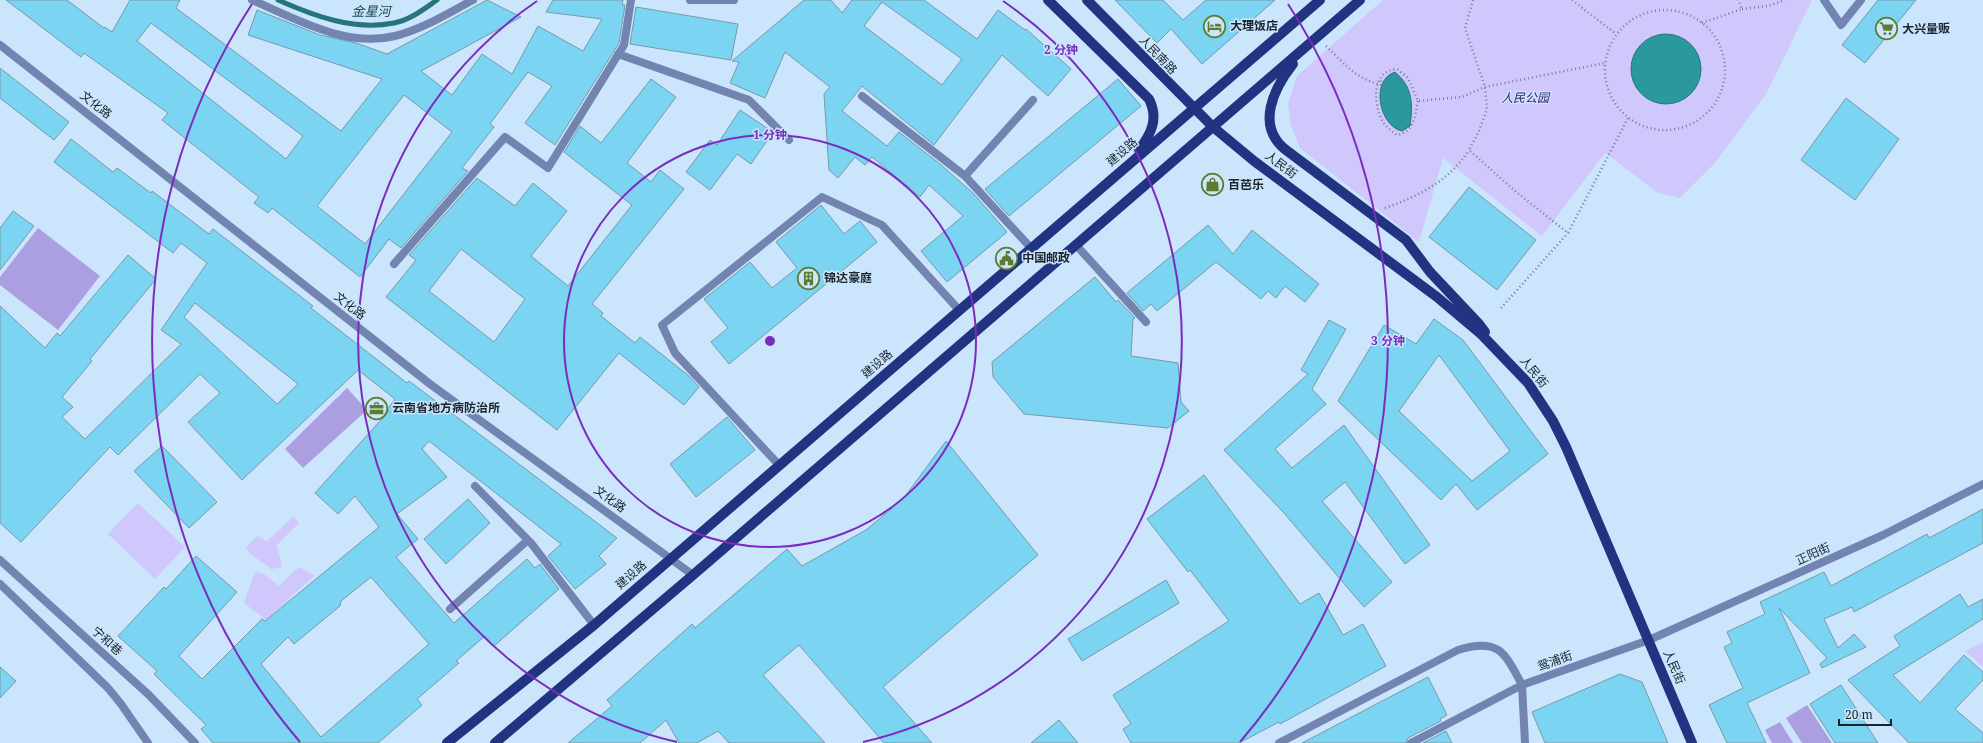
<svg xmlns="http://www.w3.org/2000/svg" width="1983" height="743" viewBox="0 0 1983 743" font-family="'Noto Serif','Noto Sans SC',serif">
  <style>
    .green { fill: #d0c7fd }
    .forest { fill: #ac9fe1 }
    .water { fill: #2a989c; stroke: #26757b }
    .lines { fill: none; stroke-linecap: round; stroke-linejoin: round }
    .stream { stroke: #26757b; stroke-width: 5 }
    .building { fill: #7bd4f2; stroke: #779aa7; fill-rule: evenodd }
    .path { stroke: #718292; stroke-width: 2.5; stroke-dasharray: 1 3; stroke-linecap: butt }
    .service { stroke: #7484b0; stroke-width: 8 }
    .minor { stroke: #7484b0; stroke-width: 8 }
    .tertiary { stroke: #7484b0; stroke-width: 8 }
    .primary { stroke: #223481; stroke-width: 10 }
    .ring { fill: none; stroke: #7b2cbf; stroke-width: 2 }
    .labels { text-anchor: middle; stroke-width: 3; stroke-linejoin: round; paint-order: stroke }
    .poi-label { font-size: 12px; font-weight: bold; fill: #1b242d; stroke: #cae5fc; text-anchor: start }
    .street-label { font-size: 12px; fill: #1b242d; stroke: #cae5fc }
    .park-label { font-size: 12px; font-style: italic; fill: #361e6a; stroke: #cae5fc }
    .water-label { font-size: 13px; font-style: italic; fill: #1b494b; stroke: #cae5fc }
    .centre { fill: #7b2cbf; stroke: #cae5fc; stroke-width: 2 }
    .ring-label { font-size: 12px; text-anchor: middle; font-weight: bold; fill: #7b2cbf; stroke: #cae5fc; stroke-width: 3; stroke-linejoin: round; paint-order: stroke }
  </style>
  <rect width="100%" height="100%" fill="#cae5fc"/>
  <path class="green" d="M 1383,0 L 1812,0 L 1766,94 L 1714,164 L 1680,198 L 1658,193 L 1605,153 L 1542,236 L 1443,158 L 1419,242 L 1300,148 L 1291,125 L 1288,104 L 1297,76 Z
    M 138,503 L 185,547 L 155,579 L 108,534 Z
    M 294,516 L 299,523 L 277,545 L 282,567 L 272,569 L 250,554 L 246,548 L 257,536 L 267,541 Z
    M 299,567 L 315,575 L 266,620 L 244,603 L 255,572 L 264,574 L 279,586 Z
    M 1983,642 L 1983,667 L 1965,651 Z"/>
  <path class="forest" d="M 38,228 L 100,276 L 58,330 L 0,285 L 0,277 Z
    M 347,388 L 367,410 L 303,468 L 285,449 Z
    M 1807,705 L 1832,743 L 1802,743 L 1786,718 Z
    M 1780,722 L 1793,743 L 1772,743 L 1765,730 Z"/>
  <path class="water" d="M1631 69a35 35 0 1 1 70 0a35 35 0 1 1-70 0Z
    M 1395,72 C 1413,87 1413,104 1410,126 L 1402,131 C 1379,126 1370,80 1395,72 Z"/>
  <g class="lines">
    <path class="stream" d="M 278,0 C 314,16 354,31 394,23 C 410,20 424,9 437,0"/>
  </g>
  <path class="building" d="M 6,0 L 67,0 L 104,28 L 105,27 L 112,32 L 130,0 L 180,0 L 176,8 L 341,131 L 382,79 L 248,35 L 257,10 L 320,35 L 356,43 L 387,54 L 487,0 L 521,17 L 421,71 L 452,95 L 482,54 L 512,74 L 538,26 L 583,51 L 602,19 L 546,12 L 553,0 L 623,0 L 622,5 L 625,5 L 619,43 L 555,145 L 525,123 L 552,86 L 528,72 L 490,124 L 494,127 L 462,168 L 468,171 L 401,248 L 389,239 L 360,277 L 272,208 L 268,213 L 254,203 L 259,197 L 162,120 L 168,113 L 84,53 L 81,57 ZM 151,23 L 303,136 L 286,159 L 137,41 ZM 404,95 L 452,132 L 365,244 L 317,206 Z
    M 804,0 L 831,0 L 842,13 L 852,0 L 924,0 L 977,39 L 998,10 L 1025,30 L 1026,29 L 1071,69 L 1048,96 L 1002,55 L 934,145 L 862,86 L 842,111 L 887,146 L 899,132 L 940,164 L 973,193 L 1007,232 L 947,282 L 921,251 L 963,216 L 929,185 L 920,197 L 872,157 L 865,165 L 855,157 L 838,178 L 829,170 L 824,94 L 830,87 L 785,52 L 765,98 L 730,83 L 739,62 L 732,61 ZM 882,2 L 962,59 L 942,85 L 864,26 Z
    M 1115,0 L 1163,0 L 1183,20 L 1206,0 L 1275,0 L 1202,64 L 1171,29 L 1157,43 Z
    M 1878,0 L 1916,0 L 1865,63 L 1842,45 Z
    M 636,7 L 738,24 L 731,60 L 630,44 Z
    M 0,68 L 69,122 L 54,140 L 0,98 Z
    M 651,79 L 676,97 L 627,163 L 651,182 L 660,170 L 684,189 L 592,304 L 603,313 L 601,316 L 635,343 L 640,337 L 689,376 L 699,387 L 684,405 L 619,353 L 557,430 L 386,297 L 416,260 L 409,255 L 477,178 L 515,206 L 533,183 L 567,211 L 531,256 L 568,286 L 632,205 L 564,152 L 580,126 L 601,143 ZM 461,249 L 525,299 L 494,342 L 429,291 Z
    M 1118,79 L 1141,106 L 1009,216 L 985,189 Z
    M 1846,98 L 1899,139 L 1855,200 L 1801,160 Z
    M 740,110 L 773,132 L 751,164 L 737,154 L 710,190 L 686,172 L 710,140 L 717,145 Z
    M 71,139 L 113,172 L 117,168 L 151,193 L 152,191 L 209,234 L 213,229 L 313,306 L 311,308 L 407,383 L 409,381 L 617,538 L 599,556 L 606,564 L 575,589 L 548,556 L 561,544 L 429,441 L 422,449 L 447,477 L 397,514 L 418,539 L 396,557 L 454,623 L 527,559 L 535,568 L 540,564 L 559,589 L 494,646 L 485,636 L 456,661 L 459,663 L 417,699 L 422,705 L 378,743 L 213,743 L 201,729 L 206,725 L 154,674 L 157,671 L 118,636 L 164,587 L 166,589 L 196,556 L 237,592 L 179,656 L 202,679 L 262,619 L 265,621 L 379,527 L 355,496 L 338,514 L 315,493 L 389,411 L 387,410 L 395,399 L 358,370 L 242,480 L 188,422 L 220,393 L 200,374 L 118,455 L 110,447 L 21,542 L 0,523 L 0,306 L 45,348 L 57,333 L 60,336 L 128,255 L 156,279 L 90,359 L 92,361 L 62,397 L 73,407 L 62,417 L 85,439 L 181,344 L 161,330 L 207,263 L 181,243 L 173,253 L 54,162 ZM 195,303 L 298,384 L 277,404 L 184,317 ZM 371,577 L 429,644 L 321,737 L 261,664 L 288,637 L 294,644 L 340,606 L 341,601 Z
    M 1469,187 L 1536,240 L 1497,290 L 1429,237 Z
    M 821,205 L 844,234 L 860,221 L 877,242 L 729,364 L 711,342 L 728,328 L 704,299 L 750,262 L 772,288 L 797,268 L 776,242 Z
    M 13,211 L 34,226 L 0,270 L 0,228 Z
    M 1208,225 L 1233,254 L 1252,230 L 1319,284 L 1305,302 L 1285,286 L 1276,298 L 1268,291 L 1261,299 L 1216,262 L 1157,311 L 1151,304 L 1143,311 L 1127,293 Z
    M 1095,277 L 1116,302 L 1118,300 L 1135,318 L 1133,319 L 1131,356 L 1178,363 L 1181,402 L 1189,411 L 1168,428 L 1024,414 L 993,377 L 992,362 Z
    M 1434,319 L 1463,340 L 1548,454 L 1477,510 L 1456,484 L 1441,500 L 1338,401 L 1384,325 L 1416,344 ZM 1439,355 L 1510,451 L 1472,481 L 1399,411 Z
    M 1329,320 L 1346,329 L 1312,389 L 1326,404 L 1275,449 L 1292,468 L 1344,425 L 1430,545 L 1405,564 L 1345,482 L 1322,501 L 1392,582 L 1364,607 L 1284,513 L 1224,450 L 1308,374 L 1301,370 Z
    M 727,417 L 755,450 L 696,497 L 670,464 Z
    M 946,441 L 1038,555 L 883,687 L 932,743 L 884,743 L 799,645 L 763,675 L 825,743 L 729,743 L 718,731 L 697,743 L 679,743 L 666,720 L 640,743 L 568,743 L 612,706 L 607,700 L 692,624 L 695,628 L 787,549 L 802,566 L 866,530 L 903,499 Z
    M 162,446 L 217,502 L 189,528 L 134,471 Z
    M 1204,475 L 1300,604 L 1319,593 L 1343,635 L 1363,624 L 1386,666 L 1280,724 L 1279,722 L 1239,743 L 1131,743 L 1123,729 L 1131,724 L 1113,695 L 1229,621 L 1190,570 L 1188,572 L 1147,519 Z
    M 468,499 L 490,523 L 446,564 L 424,539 Z
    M 1983,509 L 1983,543 L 1854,612 L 1852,607 L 1824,619 L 1838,648 L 1854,634 L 1866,647 L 1822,668 L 1820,664 L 1827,658 L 1779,608 L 1810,673 L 1747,703 L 1766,743 L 1727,743 L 1709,705 L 1743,688 L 1724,647 L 1732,643 L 1727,632 L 1765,614 L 1760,602 L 1824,572 L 1831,586 L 1927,534 L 1929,538 Z
    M 1166,580 L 1179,603 L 1082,661 L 1068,639 Z
    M 1960,594 L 1968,607 L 1983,599 L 1983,619 L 1893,675 L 1920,703 L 1964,655 L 1983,672 L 1983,680 L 1955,709 L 1983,733 L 1983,743 L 1909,743 L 1848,680 L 1900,646 L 1894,636 Z
    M 0,667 L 16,681 L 0,698 Z
    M 1620,674 L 1642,682 L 1668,743 L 1545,743 L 1532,712 Z
    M 1428,677 L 1447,715 L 1440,719 L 1441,721 L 1408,738 L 1406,743 L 1302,743 Z
    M 1841,685 L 1878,743 L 1835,743 L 1810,704 Z
    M 1059,720 L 1078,743 L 1031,743 Z
    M 1446,731 L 1452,743 L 1423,743 Z"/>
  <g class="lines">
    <path class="path" d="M 1473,0 L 1465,28 L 1485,87 L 1487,109 L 1479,131 L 1469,150 L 1515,191 L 1568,233 L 1628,118
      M 1572,0 L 1616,34
      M 1742,9 L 1768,6 L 1785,0
      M1605 70a60 60 0 1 1 120 0a60 60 0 1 1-120 0Z
      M 1702,23 L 1742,9 L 1738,0
      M 1326,46 C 1346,65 1353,77 1381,85 L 1381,78
      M 1418,101 C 1415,116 1414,132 1397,135 C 1392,131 1386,127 1383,122 C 1373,104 1371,71 1397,69 L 1408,78 L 1418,101 L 1462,97 L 1485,87 L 1605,63
      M 1385,208 C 1419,196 1449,181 1469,150
      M 1501,308 L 1568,233"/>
    <path class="service" d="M 618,54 L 749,100 L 789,140
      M 862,96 L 965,176
      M 1076,245 L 1146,322
      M 1031,248 L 965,176 L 1033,100
      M 394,264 L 505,137 L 548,168 L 624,45 L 631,0
      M 779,465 L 675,353 L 662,325 L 822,197 L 882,225 L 959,310
      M 475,486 L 531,543 L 594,625
      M 0,560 L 149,695 L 195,743
      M 450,609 L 528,540"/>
    <path class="minor" d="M 252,0 C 296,19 346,48 395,36 C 423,29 448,13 473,0
      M 690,0 L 734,0
      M 1824,0 L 1841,25 L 1861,0
      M 0,584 L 108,688 L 121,704 L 148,743
      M 1279,743 L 1458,650 C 1499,637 1505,653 1522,685 L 1411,743
      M 1525,743 L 1522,685 L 1649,640"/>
    <path class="tertiary" d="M 0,45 L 430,384 L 693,575
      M 1649,640 L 1883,535 L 1983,484"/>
    <path class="primary" d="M 1048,0 L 1149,99 C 1159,119 1151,134 1139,150
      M 1087,0 L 1213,127 L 1254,161 L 1437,297 L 1482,335 L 1528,383 L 1553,421 L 1566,447 L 1692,743
      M 1293,64 C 1274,88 1255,126 1286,150 L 1406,240 L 1430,272 L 1479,324 L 1485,332
      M 447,743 L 594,625 L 1320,0
      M 495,743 L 693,575 L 1360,0"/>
  </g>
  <g class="ring">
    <circle cx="770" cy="341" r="206"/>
    <path d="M677 742A412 412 0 0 1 537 1M1003 1A412 412 0 0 1 863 742"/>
    <path d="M300 742A618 618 0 0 1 252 4M1288 4A618 618 0 0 1 1240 742"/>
  </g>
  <defs>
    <symbol id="hotel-ring" viewBox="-11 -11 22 22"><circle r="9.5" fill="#cae5fc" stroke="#5d7b31" stroke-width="1.5"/><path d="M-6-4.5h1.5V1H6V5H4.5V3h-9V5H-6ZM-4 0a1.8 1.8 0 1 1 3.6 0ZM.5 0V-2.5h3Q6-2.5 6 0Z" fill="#5d7b31"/></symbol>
    <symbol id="supermarket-ring" viewBox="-11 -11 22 22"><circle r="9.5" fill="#cae5fc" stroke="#5d7b31" stroke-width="1.5"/><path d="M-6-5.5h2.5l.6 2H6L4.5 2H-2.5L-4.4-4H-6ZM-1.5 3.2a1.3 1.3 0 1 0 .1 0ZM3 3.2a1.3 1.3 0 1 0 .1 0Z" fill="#5d7b31"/></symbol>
    <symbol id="shop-ring" viewBox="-11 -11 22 22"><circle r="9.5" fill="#cae5fc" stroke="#5d7b31" stroke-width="1.5"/><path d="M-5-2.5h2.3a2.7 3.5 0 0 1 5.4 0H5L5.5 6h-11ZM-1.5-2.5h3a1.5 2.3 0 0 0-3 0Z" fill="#5d7b31"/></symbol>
    <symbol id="civic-ring" viewBox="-11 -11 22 22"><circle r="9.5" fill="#cae5fc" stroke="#5d7b31" stroke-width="1.5"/><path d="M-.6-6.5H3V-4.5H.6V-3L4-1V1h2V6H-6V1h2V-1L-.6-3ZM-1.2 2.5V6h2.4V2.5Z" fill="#5d7b31"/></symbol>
    <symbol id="building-ring" viewBox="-11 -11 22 22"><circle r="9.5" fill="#cae5fc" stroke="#5d7b31" stroke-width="1.5"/><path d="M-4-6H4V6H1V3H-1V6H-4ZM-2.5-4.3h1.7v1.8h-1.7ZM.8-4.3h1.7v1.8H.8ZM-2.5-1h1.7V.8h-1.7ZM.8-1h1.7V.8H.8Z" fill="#5d7b31"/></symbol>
    <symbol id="office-ring" viewBox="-11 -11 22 22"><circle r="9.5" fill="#cae5fc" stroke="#5d7b31" stroke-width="1.5"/><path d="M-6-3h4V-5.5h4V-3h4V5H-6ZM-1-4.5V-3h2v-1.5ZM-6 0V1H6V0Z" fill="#5d7b31"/></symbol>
  </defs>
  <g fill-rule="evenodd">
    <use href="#hotel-ring" x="1202" y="14" width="25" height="25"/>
    <use href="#supermarket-ring" x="1874" y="16" width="25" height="25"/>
    <use href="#shop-ring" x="1200" y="172" width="25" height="25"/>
    <use href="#civic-ring" x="994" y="246" width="25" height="25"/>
    <use href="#building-ring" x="796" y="266" width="25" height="25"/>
    <use href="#office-ring" x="364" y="396" width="25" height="25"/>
  </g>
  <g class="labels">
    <g class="poi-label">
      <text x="1230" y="30">大理饭店</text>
      <text x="1902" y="33">大兴量贩</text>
      <text x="1228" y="189">百芭乐</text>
      <text x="1022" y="262">中国邮政</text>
      <text x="824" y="282">锦达豪庭</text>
      <text x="392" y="412">云南省地方病防治所</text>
    </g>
    <g class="street-label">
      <text transform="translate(1158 55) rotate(46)" y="4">人民南路</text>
      <text transform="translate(96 105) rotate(38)" y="4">文化路</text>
      <text transform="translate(1122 152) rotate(-41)" y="4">建设路</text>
      <text transform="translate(1281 165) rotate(37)" y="4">人民街</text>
      <text transform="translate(350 306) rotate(38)" y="4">文化路</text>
      <text transform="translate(877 364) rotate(-41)" y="4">建设路</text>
      <text transform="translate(1534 372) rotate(51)" y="4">人民街</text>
      <text transform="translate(610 499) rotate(36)" y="4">文化路</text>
      <text transform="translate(1813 554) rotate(-24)" y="4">正阳街</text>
      <text transform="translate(631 575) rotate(-41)" y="4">建设路</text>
      <text transform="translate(107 641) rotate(42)" y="4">宁和巷</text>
      <text transform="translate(1555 661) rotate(-20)" y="4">鸳浦街</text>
      <text transform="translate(1674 667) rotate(67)" y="4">人民街</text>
    </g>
    <g class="park-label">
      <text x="1525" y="102">人民公园</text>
    </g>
    <g class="water-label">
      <text x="371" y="16">金星河</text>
    </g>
  </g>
  <circle cx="770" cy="341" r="6" class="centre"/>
  <g class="ring-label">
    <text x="1061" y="54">2 分钟</text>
    <text x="770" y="139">1 分钟</text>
    <text x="1388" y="345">3 分钟</text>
  </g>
  <path d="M1839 719v6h52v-6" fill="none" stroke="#1b242d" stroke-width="2"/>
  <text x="1845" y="719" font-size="12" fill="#1b242d" stroke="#cae5fc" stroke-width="3" paint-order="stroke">20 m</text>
</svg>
